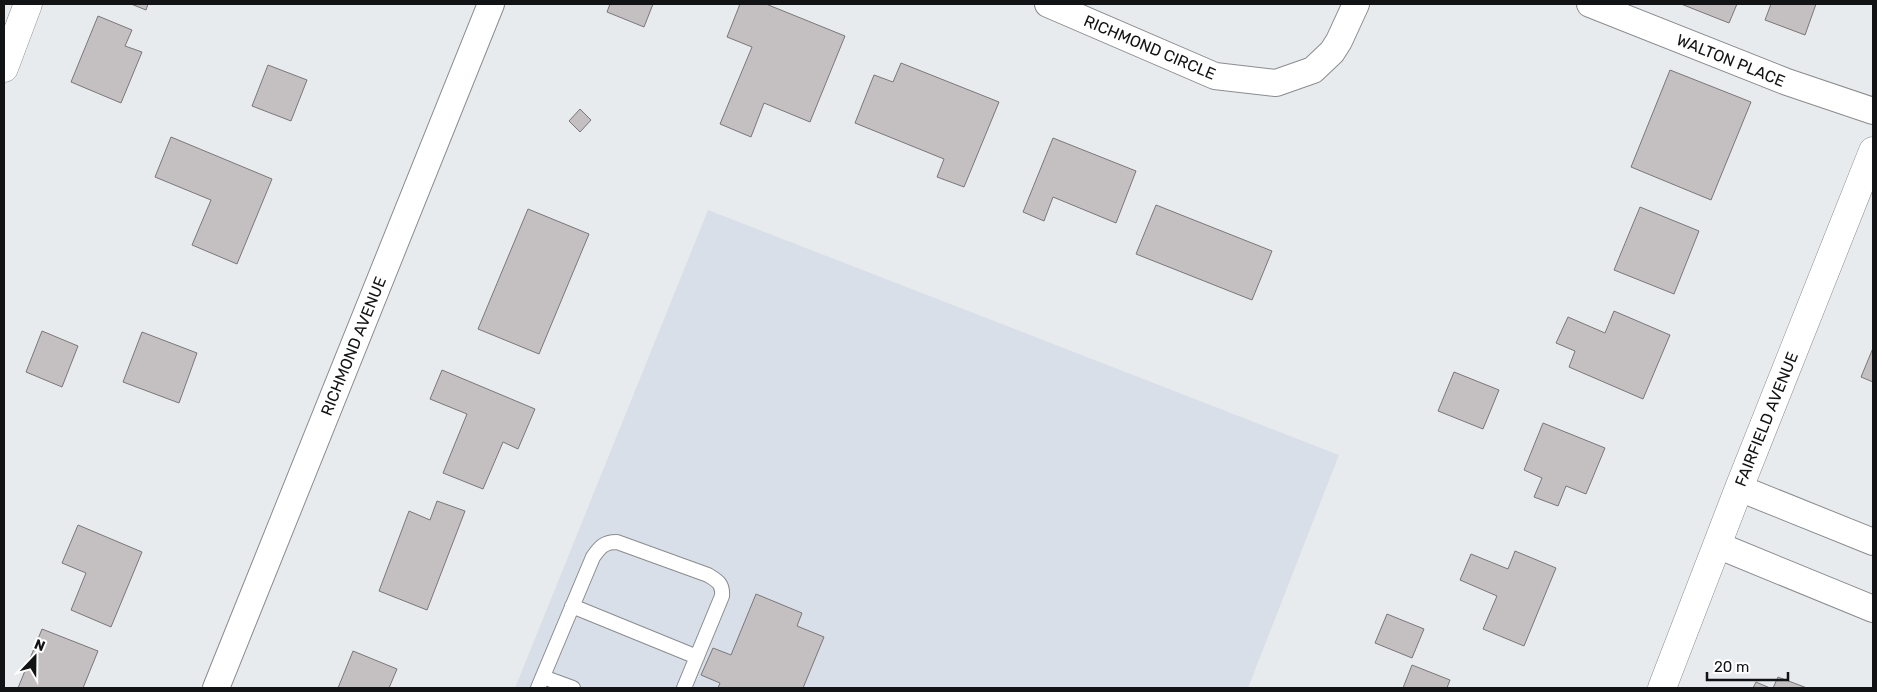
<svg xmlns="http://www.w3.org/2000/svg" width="1877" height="692" viewBox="0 0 1877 692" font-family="Rubik,sans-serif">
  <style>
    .built { fill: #d8dfe9 }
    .building { fill: #c4c0c2; stroke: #7a7778 }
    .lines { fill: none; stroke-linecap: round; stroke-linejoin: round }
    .service-casing { stroke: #8a8c8f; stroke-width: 16 }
    .minor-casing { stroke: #8a8c8f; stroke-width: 28 }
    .tertiary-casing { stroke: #8a8c8f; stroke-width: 29 }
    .service { stroke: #fff; stroke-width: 14 }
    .minor { stroke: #fff; stroke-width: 26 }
    .tertiary { stroke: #fff; stroke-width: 28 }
    .labels { text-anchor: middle; stroke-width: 5; stroke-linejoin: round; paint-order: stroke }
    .street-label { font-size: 16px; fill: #121314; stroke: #fff }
  </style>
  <rect width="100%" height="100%" fill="#e8ebee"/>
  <path class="built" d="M 708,210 L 1339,455 L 1248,688 L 515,688 Z"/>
  <path class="building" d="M 131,4 L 148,4 L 146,10 Z
    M 610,4 L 653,4 L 644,27 L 607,12 Z
    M 740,4 L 766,4 L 845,36 L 810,122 L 764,103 L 751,137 L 720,124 L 752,47 L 727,37 Z
    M 1681,4 L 1737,4 L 1729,23 Z
    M 1771,4 L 1816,4 L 1805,35 L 1765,20 Z
    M 98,16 L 132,30 L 125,46 L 142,52 L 121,103 L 71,82 Z
    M 901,63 L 999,102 L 964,187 L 937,177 L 944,159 L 855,123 L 874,75 L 893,82 Z
    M 268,65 L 307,80 L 291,121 L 252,106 Z
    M 1670,70 L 1751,102 L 1711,200 L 1631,167 Z
    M 580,109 L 591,120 L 580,132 L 569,121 Z
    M 171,137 L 272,179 L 237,264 L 192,245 L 211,200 L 155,177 Z
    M 1053,138 L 1136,171 L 1116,223 L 1053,197 L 1044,221 L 1023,212 Z
    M 1156,205 L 1272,251 L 1252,300 L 1136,254 Z
    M 1640,207 L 1699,231 L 1674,294 L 1614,270 Z
    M 528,209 L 589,234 L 539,354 L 478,329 Z
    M 1614,311 L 1670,335 L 1643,399 L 1569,367 L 1575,351 L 1556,343 L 1568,317 L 1605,333 Z
    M 42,331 L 78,346 L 62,387 L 26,372 Z
    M 142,332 L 197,353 L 179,403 L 123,382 Z
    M 1873,348 L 1873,382 L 1861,377 Z
    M 442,370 L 535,409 L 518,449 L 503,442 L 483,489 L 443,473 L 467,414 L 430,399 Z
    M 1454,372 L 1499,390 L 1483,429 L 1438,411 Z
    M 1543,423 L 1605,448 L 1586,494 L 1566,486 L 1558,506 L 1534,497 L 1542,478 L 1524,470 Z
    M 437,501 L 465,511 L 427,610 L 379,591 L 409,511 L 430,520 Z
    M 78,525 L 142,552 L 111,627 L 71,610 L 86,573 L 62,563 Z
    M 1515,551 L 1556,568 L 1524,646 L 1483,629 L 1497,596 L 1460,580 L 1471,554 L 1508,569 Z
    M 756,594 L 802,613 L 797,626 L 824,637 L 803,688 L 718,688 L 720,683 L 701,675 L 713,648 L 731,655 Z
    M 1387,614 L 1424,629 L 1412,658 L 1375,643 Z
    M 42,629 L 98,651 L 83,688 L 18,688 Z
    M 353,651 L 397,669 L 389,688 L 338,688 Z
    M 1412,665 L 1450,680 L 1447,688 L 1403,688 Z
    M 1778,677 L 1807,688 L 1773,688 Z
    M 1756,682 L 1770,688 L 1753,688 Z"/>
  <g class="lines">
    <defs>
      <path id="service" d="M 572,606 L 697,657
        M 543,677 L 573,688
        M 538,688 L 593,557 C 600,547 604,542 617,542 L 708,575 C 718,581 723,584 722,596 L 684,688"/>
      <path id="minor" d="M 1048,4 L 1215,76 L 1276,83 L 1313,70 L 1332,52 L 1339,41 L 1356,4
        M 1590,4 L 1787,82 L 1873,111
        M 1739,488 L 1873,542
        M 1717,545 L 1873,609
        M 216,688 L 491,4"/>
      <path id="tertiary" d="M 4,68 L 28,4
        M 1662,688 L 1739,488 L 1873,151"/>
    </defs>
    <use href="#service" class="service-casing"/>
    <use href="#minor" class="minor-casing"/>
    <use href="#tertiary" class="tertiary-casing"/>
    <use href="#service" class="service"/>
    <use href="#minor" class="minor"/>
    <use href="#tertiary" class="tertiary"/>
  </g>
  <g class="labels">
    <g class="street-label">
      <text transform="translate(1150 47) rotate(23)" y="6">RICHMOND CIRCLE</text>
      <text transform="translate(1731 60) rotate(22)" y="6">WALTON PLACE</text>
      <text transform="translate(353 346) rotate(-68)" y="6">RICHMOND AVENUE</text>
      <text transform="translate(1766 419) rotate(-68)" y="6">FAIRFIELD AVENUE</text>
    </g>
  </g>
  <rect width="1877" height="692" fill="none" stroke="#121314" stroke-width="10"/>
  <g transform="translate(35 657) rotate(22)" stroke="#ffffff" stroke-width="4" paint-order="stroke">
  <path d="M0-4L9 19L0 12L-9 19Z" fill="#121314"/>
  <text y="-8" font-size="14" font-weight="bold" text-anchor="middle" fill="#121314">N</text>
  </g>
  <path d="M1707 672v8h81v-8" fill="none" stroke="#121314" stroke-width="2.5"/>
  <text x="1714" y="672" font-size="15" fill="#121314" stroke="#ffffff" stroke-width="4" paint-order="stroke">20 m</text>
</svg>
